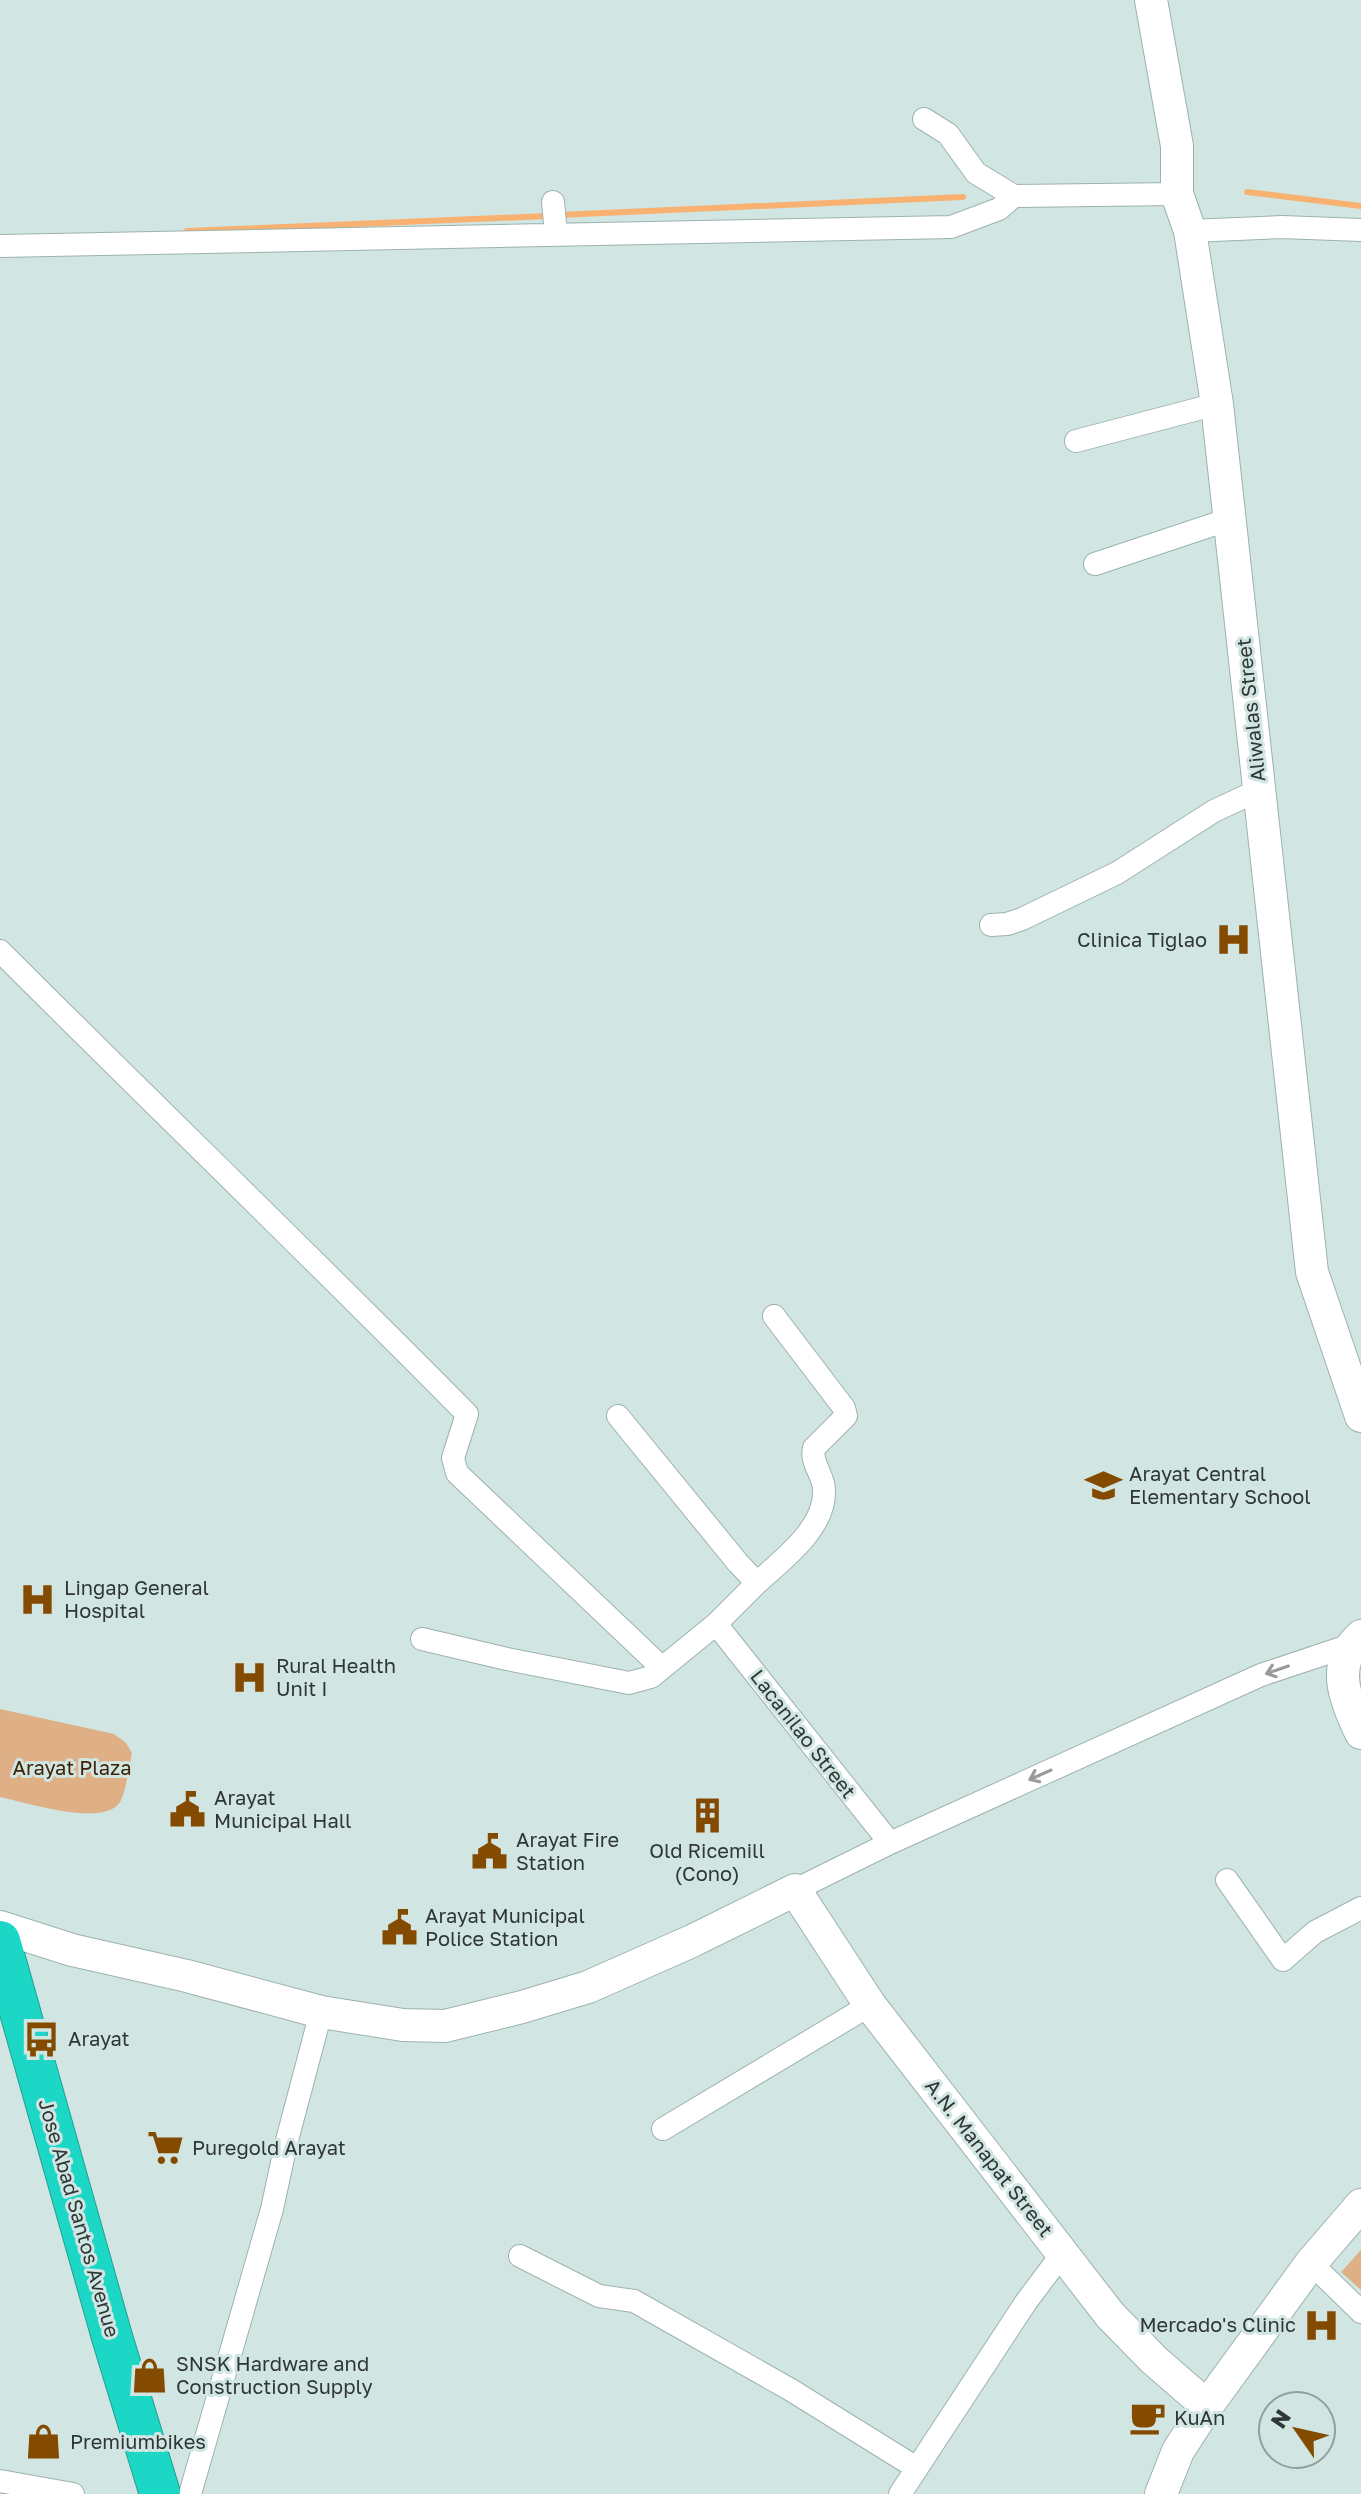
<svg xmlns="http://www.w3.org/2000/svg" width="1361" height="2494" viewBox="0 0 1361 2494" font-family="'Golos Text',sans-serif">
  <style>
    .green { fill: #dfaf86 }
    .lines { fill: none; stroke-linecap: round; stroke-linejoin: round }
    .stream { stroke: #f8b171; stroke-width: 6 }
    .street-casing { stroke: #9db2ae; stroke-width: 24 }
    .secondary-casing { stroke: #9db2ae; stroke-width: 34 }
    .highway-casing { stroke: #239f94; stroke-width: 42 }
    .street { stroke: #fff; stroke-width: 22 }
    .secondary { stroke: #fff; stroke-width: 32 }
    .highway { stroke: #1dd7c6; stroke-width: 40 }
    .oneway { stroke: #979b9a }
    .labels { text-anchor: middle; stroke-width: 6; stroke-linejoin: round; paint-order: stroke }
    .street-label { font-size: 20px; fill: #2f3736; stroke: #d1e6e2 }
    .poi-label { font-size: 20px; fill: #2f3736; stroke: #d1e6e2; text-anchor: start }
    .park-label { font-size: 20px; fill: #3e2206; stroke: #d1e6e2 }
  </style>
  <rect width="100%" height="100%" fill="#d1e6e2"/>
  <path class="green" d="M 0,1709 L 114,1734 L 126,1743 L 132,1753 C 129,1766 126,1792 120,1802 C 104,1828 25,1802 0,1797 Z
    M 1361,2250 L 1361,2290 L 1341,2272 Z"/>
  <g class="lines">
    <path class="stream" d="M 1247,192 L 1361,206
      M 559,215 L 963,197
      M 187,231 L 548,216"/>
    <defs>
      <path id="street" d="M 924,119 L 948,134 L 976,173 L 1014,196
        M 553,202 L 556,234
        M 1190,231 L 1282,227 L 1361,230
        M 0,246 L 951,227 L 999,209 L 1014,196 L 1177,194
        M 1076,441 L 1217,404
        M 1095,564 L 1230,519
        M 991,925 L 1007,924 L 1022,919 L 1117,873 L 1214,811 L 1259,790
        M 0,951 C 155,1106 313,1258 467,1414 L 453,1458 L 457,1473 L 661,1667
        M 618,1416 L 738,1563 L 757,1583 C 782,1560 826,1528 824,1490 C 824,1475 810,1463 814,1448 L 846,1416 L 844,1408 L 774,1316
        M 716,1624 L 890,1843
        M 422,1639 L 507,1659 L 629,1683 L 651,1677 L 716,1624 L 757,1583
        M 1227,1880 L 1283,1960 L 1315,1932 L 1361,1908
        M 795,1890 L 890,1843 L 1261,1675 L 1351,1645
        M 663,2129 L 870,2005
        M 520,2256 L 599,2296 L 634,2301 L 791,2390 L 915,2467
        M 1311,2263 L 1361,2312
        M 0,2481 L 73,2494
        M 190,2494 L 272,2209 L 286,2144 L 321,2012
        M 900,2494 L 1026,2302 L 1062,2254"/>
      <path id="secondary" d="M 1151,0 L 1177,146 L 1177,194 L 1190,231 L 1217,404 L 1312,1272 L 1361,1416
        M 1361,1636 C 1330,1664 1345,1700 1361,1733
        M 0,1927 L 72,1950 L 187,1976 L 321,2012 L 403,2025 L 445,2026 L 522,2007 L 588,1987 L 692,1941 L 795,1890 L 870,2005 L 1110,2315 L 1154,2360 L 1207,2406
        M 1161,2494 L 1178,2451 L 1207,2406 L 1311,2263 L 1361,2205"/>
      <path id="highway" d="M 0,1941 L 112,2337 L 160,2494"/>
    </defs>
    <use href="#street" class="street-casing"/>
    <use href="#secondary" class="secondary-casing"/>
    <use href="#highway" class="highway-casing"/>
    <use href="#street" class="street"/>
    <use href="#secondary" class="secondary"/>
    <use href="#highway" class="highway"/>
  </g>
  <defs><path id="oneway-shaft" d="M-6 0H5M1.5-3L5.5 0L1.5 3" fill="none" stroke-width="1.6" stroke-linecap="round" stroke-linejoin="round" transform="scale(2)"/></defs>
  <g class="oneway">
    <use href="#oneway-shaft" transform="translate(1277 1670) rotate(161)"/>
    <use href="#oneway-shaft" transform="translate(1040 1775) rotate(156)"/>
  </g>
  <defs>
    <symbol id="hospital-bare" viewBox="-9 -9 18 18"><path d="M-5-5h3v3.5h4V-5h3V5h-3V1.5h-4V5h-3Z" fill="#844a00" stroke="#d1e6e2" stroke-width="2.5" paint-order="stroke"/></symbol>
    <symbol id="school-bare" viewBox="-9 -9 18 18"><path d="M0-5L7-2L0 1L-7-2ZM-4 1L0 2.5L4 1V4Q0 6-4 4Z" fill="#844a00" stroke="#d1e6e2" stroke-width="2.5" paint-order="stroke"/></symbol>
    <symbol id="civic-bare" viewBox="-9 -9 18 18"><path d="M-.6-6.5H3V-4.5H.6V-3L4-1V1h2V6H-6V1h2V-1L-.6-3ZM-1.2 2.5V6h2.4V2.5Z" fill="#844a00" stroke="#d1e6e2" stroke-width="2.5" paint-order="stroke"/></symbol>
    <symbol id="building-bare" viewBox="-9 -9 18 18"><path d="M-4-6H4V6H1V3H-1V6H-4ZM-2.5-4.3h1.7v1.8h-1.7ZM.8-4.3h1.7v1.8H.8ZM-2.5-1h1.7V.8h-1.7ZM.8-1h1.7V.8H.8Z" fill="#844a00" stroke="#d1e6e2" stroke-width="2.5" paint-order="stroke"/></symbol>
    <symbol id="bus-bare" viewBox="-9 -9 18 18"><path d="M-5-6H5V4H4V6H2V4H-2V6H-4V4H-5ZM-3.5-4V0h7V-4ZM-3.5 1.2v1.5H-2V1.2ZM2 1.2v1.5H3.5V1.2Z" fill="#844a00" stroke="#d1e6e2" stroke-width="2.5" paint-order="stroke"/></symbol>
    <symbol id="supermarket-bare" viewBox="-9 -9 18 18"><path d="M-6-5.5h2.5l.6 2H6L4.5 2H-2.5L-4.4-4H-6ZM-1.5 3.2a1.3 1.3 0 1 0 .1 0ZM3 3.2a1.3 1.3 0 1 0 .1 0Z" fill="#844a00" stroke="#d1e6e2" stroke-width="2.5" paint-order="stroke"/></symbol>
    <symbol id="shop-bare" viewBox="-9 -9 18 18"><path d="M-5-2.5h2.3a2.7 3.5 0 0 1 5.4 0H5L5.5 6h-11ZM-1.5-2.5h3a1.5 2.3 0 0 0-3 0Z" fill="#844a00" stroke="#d1e6e2" stroke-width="2.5" paint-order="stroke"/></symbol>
    <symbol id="cafe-bare" viewBox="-9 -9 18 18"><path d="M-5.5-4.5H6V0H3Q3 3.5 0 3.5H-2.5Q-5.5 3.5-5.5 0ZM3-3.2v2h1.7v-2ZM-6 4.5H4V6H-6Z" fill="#844a00" stroke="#d1e6e2" stroke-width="2.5" paint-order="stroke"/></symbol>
  </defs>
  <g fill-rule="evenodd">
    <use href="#hospital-bare" x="1208" y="914" width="51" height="51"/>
    <use href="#school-bare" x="1078" y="1460" width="51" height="51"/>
    <use href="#hospital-bare" x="12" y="1574" width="51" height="51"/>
    <use href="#hospital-bare" x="224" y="1652" width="51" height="51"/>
    <use href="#civic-bare" x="162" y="1784" width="51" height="51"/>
    <use href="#building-bare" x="682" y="1790" width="51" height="51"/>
    <use href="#civic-bare" x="464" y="1826" width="51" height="51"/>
    <use href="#civic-bare" x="374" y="1902" width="51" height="51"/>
    <use href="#bus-bare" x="16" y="2014" width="51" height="51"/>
    <use href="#supermarket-bare" x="140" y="2122" width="51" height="51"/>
    <use href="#hospital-bare" x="1296" y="2300" width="51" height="51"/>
    <use href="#shop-bare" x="124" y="2350" width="51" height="51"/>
    <use href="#cafe-bare" x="1122" y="2392" width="51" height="51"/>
    <use href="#shop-bare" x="18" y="2416" width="51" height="51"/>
  </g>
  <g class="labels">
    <g class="street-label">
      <text transform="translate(1251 710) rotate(-96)" y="7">Aliwalas Street</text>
      <text transform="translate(803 1734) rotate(52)" y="7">Lacanilao Street</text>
      <text transform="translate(989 2158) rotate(52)" y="7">A.N. Manapat Street</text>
      <text transform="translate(79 2218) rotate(74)" y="7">Jose Abad Santos Avenue</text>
    </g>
    <g class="poi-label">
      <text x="1207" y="947" text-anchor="end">Clinica Tiglao</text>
      <text x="1129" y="1481">Arayat Central<tspan x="1129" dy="23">Elementary School</tspan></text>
      <text x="64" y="1595">Lingap General<tspan x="64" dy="23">Hospital</tspan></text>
      <text x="276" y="1673">Rural Health<tspan x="276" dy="23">Unit I</tspan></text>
      <text x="214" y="1805">Arayat<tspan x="214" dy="23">Municipal Hall</tspan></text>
      <text x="516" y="1847">Arayat Fire<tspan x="516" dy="23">Station</tspan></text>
      <text x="707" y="1858" text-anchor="middle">Old Ricemill<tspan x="707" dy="23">(Cono)</tspan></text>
      <text x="425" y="1923">Arayat Municipal<tspan x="425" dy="23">Police Station</tspan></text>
      <text x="68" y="2046">Arayat</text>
      <text x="192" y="2155">Puregold Arayat</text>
      <text x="1296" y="2332" text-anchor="end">Mercado's Clinic</text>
      <text x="176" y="2371">SNSK Hardware and<tspan x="176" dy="23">Construction Supply</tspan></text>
      <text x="1174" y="2425">KuAn</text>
      <text x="70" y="2449">Premiumbikes</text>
    </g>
    <g class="park-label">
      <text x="72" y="1775">Arayat Plaza</text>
    </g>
  </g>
  <g transform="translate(1297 2430) rotate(304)"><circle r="38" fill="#d1e6e2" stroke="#90a09d" stroke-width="2"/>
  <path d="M0-6L14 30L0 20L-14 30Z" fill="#844a00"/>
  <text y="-12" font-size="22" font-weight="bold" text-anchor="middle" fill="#2f3736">N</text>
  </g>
</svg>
